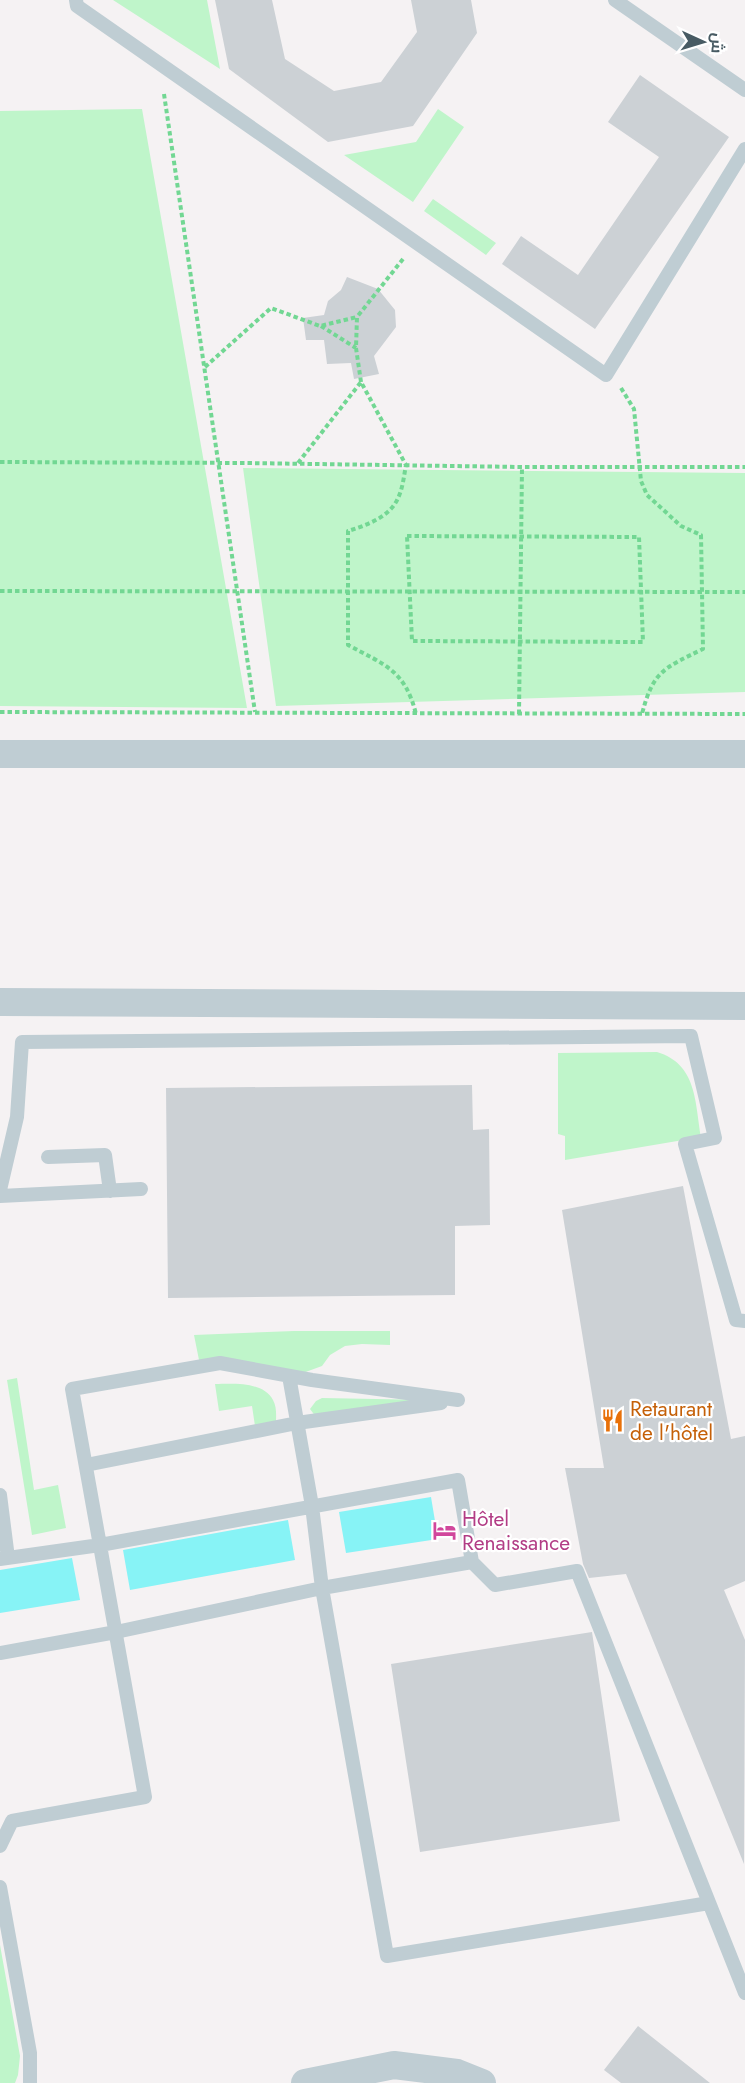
<svg xmlns="http://www.w3.org/2000/svg" width="745" height="2083" viewBox="0 0 745 2083" font-family="Jost,Cairo,sans-serif">
  <style>
    .green { fill: #bff5ca }
    .water { fill: #87f3f6 }
    .building { fill: #ccd1d5 }
    .lines { fill: none; stroke-linecap: round; stroke-linejoin: round }
    .path { stroke: #72d793; stroke-width: 4; stroke-dasharray: 4.5 3; stroke-linecap: butt }
    .lane { stroke: #bfcdd3; stroke-width: 14 }
    .street { stroke: #bfcdd3; stroke-width: 28 }
    .labels { text-anchor: middle; stroke-width: 4.5; stroke-linejoin: round; paint-order: stroke }
    .food-label { font-size: 21px; fill: #c56008; stroke: #fff; text-anchor: start }
    .hotel-label { font-size: 21px; fill: #b23c85; stroke: #fff; text-anchor: start }
  </style>
  <rect width="100%" height="100%" fill="#f5f2f3"/>
  <path class="green" d="M 113,0 L 207,0 L 220,69 Z
    M 142,109 L 247,708 L 0,706 L 0,111 Z
    M 438,109 L 464,127 L 413,202 L 344,155 L 416,142 Z
    M 433,199 L 496,243 L 486,255 L 424,211 Z
    M 243,468 L 745,473 L 745,692 L 276,706 Z
    M 657,1052 C 697,1064 695,1102 701,1137 L 565,1160 L 565,1136 L 558,1134 L 558,1053 Z
    M 294,1331 L 390,1331 L 390,1345 L 362,1344 L 345,1346 L 330,1355 L 322,1366 L 300,1374 L 199,1360 L 194,1335 Z
    M 17,1378 L 34,1490 L 58,1485 L 66,1528 L 32,1535 L 7,1380 Z
    M 215,1384 C 233,1384 263,1381 273,1400 C 277,1407 276,1416 276,1424 L 255,1426 L 252,1406 L 219,1411 Z
    M 322,1398 L 430,1400 L 316,1417 L 310,1409 L 316,1401 Z
    M 0,1945 L 20,2056 L 18,2075 L 15,2083 L 0,2083 Z"/>
  <path class="water" d="M 431,1497 L 438,1539 L 346,1553 L 339,1512 Z
    M 288,1520 L 295,1560 L 130,1590 L 123,1550 Z
    M 72,1558 L 80,1600 L 0,1613 L 0,1570 Z"/>
  <path class="building" d="M 215,0 L 272,0 L 285,59 L 334,91 L 381,82 L 417,32 L 411,0 L 471,0 L 477,33 L 413,126 L 328,142 L 229,69 Z
    M 640,75 L 729,137 L 595,329 L 502,264 L 521,236 L 578,275 L 659,157 L 608,122 Z
    M 347,277 L 378,289 L 395,310 L 396,327 L 374,356 L 379,374 L 354,379 L 351,363 L 327,364 L 324,340 L 306,340 L 303,318 L 324,315 L 328,301 L 341,290 Z
    M 472,1085 L 473,1130 L 489,1129 L 490,1225 L 455,1226 L 455,1295 L 168,1298 L 166,1088 Z
    M 683,1186 L 731,1439 L 745,1436 L 745,1581 L 724,1590 L 745,1640 L 744,1864 L 626,1574 L 589,1578 L 583,1564 L 565,1468 L 604,1468 L 562,1210 Z
    M 592,1632 L 620,1821 L 420,1852 L 391,1664 Z
    M 638,2026 L 710,2083 L 621,2083 L 604,2070 Z"/>
  <g class="lines">
    <path class="path" d="M 164,94 L 255,712
      M 321,326 L 356,348
      M 205,367 L 271,308 L 320,326 L 357,317
      M 361,382 L 356,348 L 357,317 L 403,259
      M 621,388 L 634,409 L 641,481 L 647,495 L 681,526 L 701,535 L 703,649 C 664,668 653,671 642,714
      M 0,462 L 246,463 L 522,467 L 745,467
      M 298,463 L 361,382 L 406,465 C 404,475 403,488 398,498 C 390,517 367,525 348,531 L 348,645 C 385,665 405,670 416,714
      M 407,536 L 639,537 L 643,642 L 412,641 Z
      M 0,591 L 745,592
      M 0,712 L 745,714
      M 519,714 L 522,467"/>
    <path class="lane" d="M 76,0 L 77,6 L 606,375 L 745,149
      M 615,0 L 745,90
      M 48,1157 L 105,1155 L 110,1191
      M 0,1190 L 17,1117 L 22,1042 L 691,1036 L 715,1138 L 685,1144 L 736,1320 L 745,1321
      M 0,1196 L 141,1189
      M 289,1376 L 312,1506 L 322,1588 L 387,1956 L 709,1903
      M 86,1465 L 297,1423 L 441,1403
      M 0,1495 L 8,1558
      M 0,1559 L 100,1545 L 458,1480 L 472,1562 L 495,1585 L 577,1571 L 745,1993
      M 0,1653 L 116,1632 L 322,1588 L 472,1562
      M 0,1846 L 12,1821 L 145,1797 L 72,1389 L 220,1363 L 312,1380 L 458,1400
      M 0,1887 L 30,2053 L 30,2083"/>
    <path class="street" d="M 0,754 L 745,754
      M 0,1002 L 745,1006
      M 305,2083 L 394,2065 L 457,2073 L 482,2083"/>
  </g>
  <defs>
    <symbol id="restaurant-bare" viewBox="-9 -9 18 18"><path d="M-5-6h1v4h1v-4h1v4h1v-4h1v5L-1.5 .5V6h-2V.5L-5-1ZM5-6V6H3V1.5H1.5Q1.5-4 5-6Z" fill="#e8710a" stroke="#fff" stroke-width="2.5" paint-order="stroke"/></symbol>
    <symbol id="hotel-bare" viewBox="-9 -9 18 18"><path d="M-6-4.5h1.5V1H6V5H4.5V3h-9V5H-6ZM-4 0a1.8 1.8 0 1 1 3.6 0ZM.5 0V-2.5h3Q6-2.5 6 0Z" fill="#d1479c" stroke="#fff" stroke-width="2.5" paint-order="stroke"/></symbol>
  </defs>
  <g fill-rule="evenodd">
    <use href="#restaurant-bare" x="596" y="1404" width="33" height="33"/>
    <use href="#hotel-bare" x="428" y="1514" width="33" height="33"/>
  </g>
  <g class="labels">
    <g class="food-label">
      <text x="630" y="1416">Retaurant<tspan x="630" dy="24">de l'hôtel</tspan></text>
    </g>
    <g class="hotel-label">
      <text x="462" y="1526">Hôtel<tspan x="462" dy="24">Renaissance</tspan></text>
    </g>
  </g>
  <g transform="translate(703 42) rotate(94)" stroke="#ffffff" stroke-width="4.5" paint-order="stroke">
  <path d="M0-4.5L10 22L0 15L-10 22Z" fill="#485b63"/>
  <text y="-9" font-size="16" font-weight="bold" text-anchor="middle" fill="#485b63">ش</text>
  </g>
</svg>
